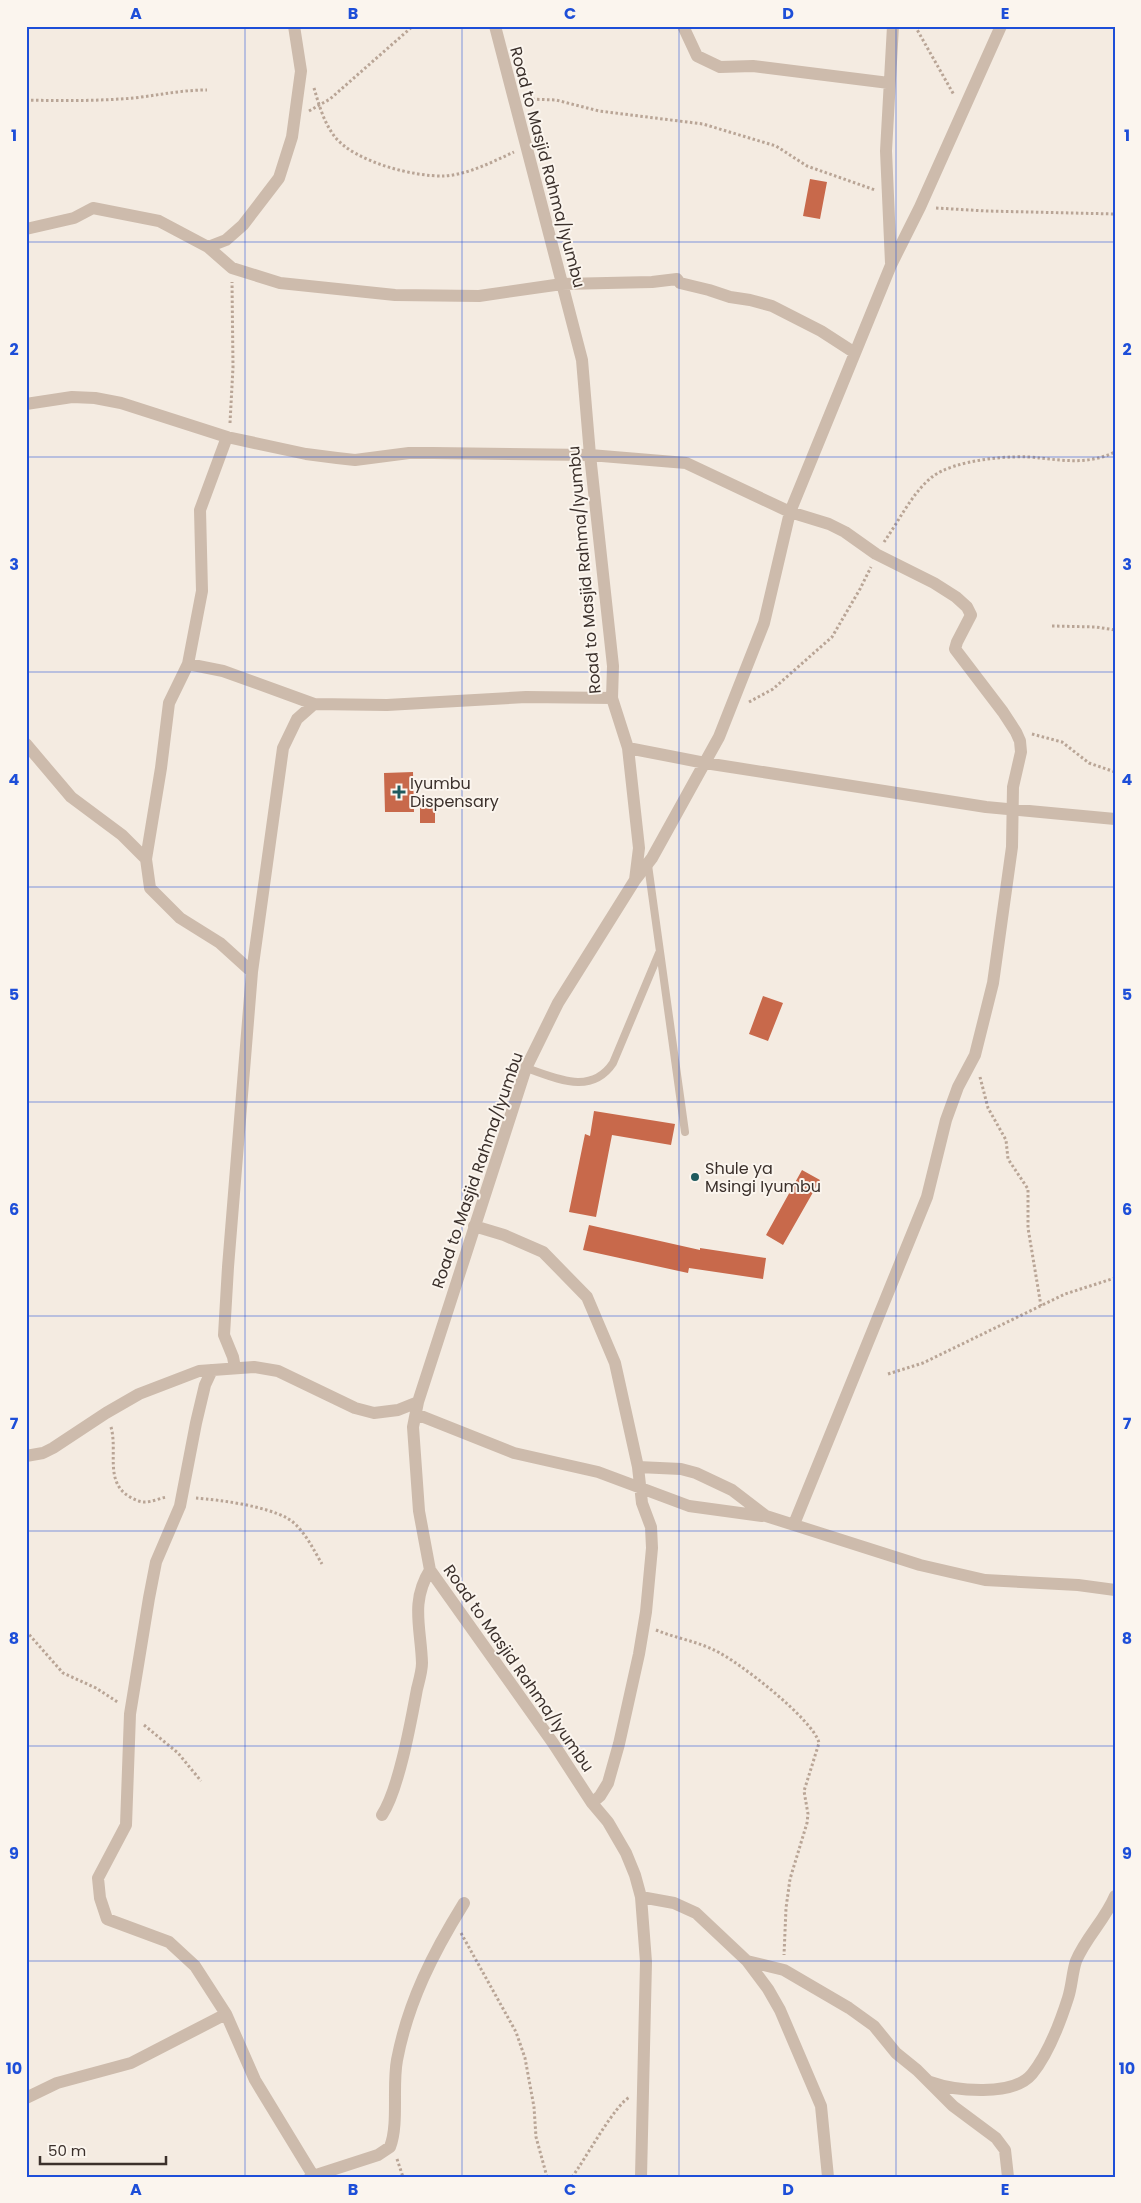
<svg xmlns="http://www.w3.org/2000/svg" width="1141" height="2203" viewBox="0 0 1141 2203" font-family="Poppins,sans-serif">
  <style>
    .building { fill: #c8694b }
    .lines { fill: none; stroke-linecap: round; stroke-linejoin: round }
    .path { stroke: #b9a596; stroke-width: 3; stroke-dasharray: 2.5 2.5; stroke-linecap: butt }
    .service { stroke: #cdbbac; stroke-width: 8 }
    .minor { stroke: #cdbbac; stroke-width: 12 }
    .grid { fill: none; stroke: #1d4ed8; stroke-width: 1; stroke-opacity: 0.55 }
    .poi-dot { fill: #1f5a5e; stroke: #fbf5ee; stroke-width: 2 }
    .labels { text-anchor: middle; stroke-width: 4; stroke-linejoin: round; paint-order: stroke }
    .street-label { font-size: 16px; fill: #3b302b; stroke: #fbf5ee }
    .poi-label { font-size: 16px; fill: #3b302b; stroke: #fbf5ee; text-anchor: start }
    .neatline { fill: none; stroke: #1d4ed8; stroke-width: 2 }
    .grid-label { font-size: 16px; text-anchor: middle; font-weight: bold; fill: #1d4ed8 }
  </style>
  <rect width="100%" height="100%" fill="#f4ebe1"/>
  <path class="building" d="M 810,179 L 827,182 L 820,219 L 803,216 Z
    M 413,772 L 414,812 L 385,812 L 384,773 Z
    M 420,808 L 435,808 L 435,823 L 420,823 Z
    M 763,996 L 783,1003 L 768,1041 L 749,1034 Z
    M 594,1111 L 675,1124 L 671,1145 L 612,1135 L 596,1217 L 569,1212 L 585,1134 L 590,1136 Z
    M 802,1170 L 820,1180 L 783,1245 L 766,1235 Z
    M 589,1225 L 700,1250 L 700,1248 L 766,1258 L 763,1279 L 689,1268 L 688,1273 L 583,1250 Z"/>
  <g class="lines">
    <path class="path" d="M 915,26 L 954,95
      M 314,88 C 319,105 324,123 335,137 C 355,162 414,177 445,176 C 469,174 492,162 514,152
      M 527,99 L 556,100 L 599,111 L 703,124 L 776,146 L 807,166 L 875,190
      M 26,100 C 62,101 98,101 134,98 C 159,95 182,90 207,90
      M 309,111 L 330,99 L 413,26
      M 936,208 L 986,211 L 1115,214
      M 230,423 L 233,367 L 232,282
      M 884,542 C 899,521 912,493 932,477 C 953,460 1013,454 1040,458 C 1066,461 1090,464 1115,452
      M 1052,626 L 1096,627 L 1115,630
      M 749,702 L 773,689 L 832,637 L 860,589 L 871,567
      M 1032,734 L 1062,742 L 1089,763 L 1115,772
      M 980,1077 L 988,1108 L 1006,1140 L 1008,1159 L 1028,1189 L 1028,1228 L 1041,1306
      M 888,1374 L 923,1363 L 1065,1294 L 1115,1278
      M 111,1427 C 118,1452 104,1482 130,1497 C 135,1500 140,1502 145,1502 C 152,1502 160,1498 167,1497
      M 196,1498 C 221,1500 265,1506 287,1518 C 303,1527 313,1549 322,1564
      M 656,1630 C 675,1638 696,1641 714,1650 C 737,1660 814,1720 819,1743 L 804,1791 L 808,1814 L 807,1823 L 790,1879 L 786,1908 L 784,1955
      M 26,1631 L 63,1673 L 96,1688 L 119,1703
      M 144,1725 L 178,1753 L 201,1781
      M 461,1933 L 516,2032 L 525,2058 L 534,2107 L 536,2137 L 547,2177
      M 397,2159 L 403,2177
      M 572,2177 C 585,2160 615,2104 630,2097"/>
    <path class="service" d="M 648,865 L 685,1132
      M 526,1068 C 556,1078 591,1096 613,1063 L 659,953"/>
    <path class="minor" d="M 495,26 L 582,360 L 590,455 L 613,666 L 612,698 L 628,748 L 639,848 L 635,880 L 558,1003 L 526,1068 L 418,1402 L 413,1427 L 419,1511 L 430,1570 L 553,1743 L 592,1803 L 608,1822 L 626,1853 L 635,1875 L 641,1897 L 646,1962 L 641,2177
      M 683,26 L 697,56 L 720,67 L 753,66 L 889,83
      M 26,229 L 74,218 L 93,208 L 159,221 L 208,247 L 232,268 L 280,283 L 395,295 L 479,296 L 562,284 L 652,282 L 677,279 L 680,283 L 709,290 L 730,297 L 750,300 L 772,306 L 821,331 L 855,353
      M 208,247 L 226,240 L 243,225 L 279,178 L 292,137 L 301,71 L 294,26
      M 891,263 L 886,151 L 893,26
      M 26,404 L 72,397 L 95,398 L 121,403 L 227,437 L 306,454 L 337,458 L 355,460 L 409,453 L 433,453 L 590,455 L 686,463 L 790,512 L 829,524 L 845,532 L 876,554 L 934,583 L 956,597 L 967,607 L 971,615 L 957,642 L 955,649 L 1003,712 L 1016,732 L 1020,741 L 1021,752 L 1013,787 L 1012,847 L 993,983 L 975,1055 L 958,1087 L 946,1120 L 927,1197 L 794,1524
      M 227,437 L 200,510 L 202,591 L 188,664 L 169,703 L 161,768 L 146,859 L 150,888 L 180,918 L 220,943 L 252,972
      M 188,664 L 223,671 L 314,704 L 387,705 L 526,697 L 612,698
      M 26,744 L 71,797 L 122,835 L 146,859
      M 628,748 L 705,763 L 986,807 L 1115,819
      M 635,880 L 652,858 L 719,737 L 764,623 L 790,512 L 891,265 L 920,207 L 1001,26
      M 474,1226 L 504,1235 L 543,1252 L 587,1297 L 615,1363 L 638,1467 L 642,1503 L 651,1527 L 652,1548 L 646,1612 L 639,1654 L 619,1744 L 608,1783 L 600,1796 L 592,1803
      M 235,1368 L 233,1357 L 224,1335 L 228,1267 L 252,972 L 283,748 L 297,719 L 314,704
      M 212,1370 L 205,1385 L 196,1423 L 180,1506 L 156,1562 L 149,1598 L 130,1714 L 126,1825 L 98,1878 L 100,1898 L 107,1919 L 169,1942 L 195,1966 L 226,2014 L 255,2080 L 314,2177
      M 416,1414 L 514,1453 L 598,1472 L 689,1506 L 762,1516
      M 26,1456 L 43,1453 L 53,1448 L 106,1413 L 139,1394 L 199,1371 L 254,1367 L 278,1371 L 355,1408 L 374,1413 L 398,1410 L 418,1402
      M 638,1467 L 681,1469 L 696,1473 L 732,1490 L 766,1516 L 920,1565 L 985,1580 L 1078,1585 L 1115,1590
      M 382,1815 C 399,1789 411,1721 417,1689 C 419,1681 422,1671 422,1663 C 421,1628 410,1602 430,1570
      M 641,1897 L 674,1903 L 696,1913 L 747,1961 L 768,1989 L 780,2010 L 821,2106 L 828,2177
      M 747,1961 L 784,1970 L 849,2008 L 874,2026 L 896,2053 L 917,2070 L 953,2106 L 996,2138 L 1005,2150 L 1008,2177
      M 930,2082 C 955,2091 1013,2097 1032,2074 C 1049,2053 1060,2023 1068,1998 C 1072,1986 1072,1973 1076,1961 C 1086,1937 1105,1920 1115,1896
      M 26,2098 L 57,2083 L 131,2063 L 226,2014
      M 310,2177 L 378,2155 L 390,2147 C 399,2124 392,2086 397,2060 C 408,2002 433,1953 464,1903"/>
  </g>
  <path class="grid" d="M 245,26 L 245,2177M 462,26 L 462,2177M 679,26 L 679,2177M 896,26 L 896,2177M 26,242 L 1115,242M 26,457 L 1115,457M 26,672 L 1115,672M 26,887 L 1115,887M 26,1102 L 1115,1102M 26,1316 L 1115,1316M 26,1531 L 1115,1531M 26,1746 L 1115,1746M 26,1961 L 1115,1961"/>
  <g class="poi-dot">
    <path d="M396.5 784.5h5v5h5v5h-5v5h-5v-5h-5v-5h5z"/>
    <circle cx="695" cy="1177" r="5"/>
  </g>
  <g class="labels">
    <g class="street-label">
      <text transform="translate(548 167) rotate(75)" y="6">Road to Masjid Rahma/Iyumbu</text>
      <text transform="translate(584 570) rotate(-95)" y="6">Road to Masjid Rahma/Iyumbu</text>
      <text transform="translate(477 1170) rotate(-71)" y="6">Road to Masjid Rahma/Iyumbu</text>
      <text transform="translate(519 1668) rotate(55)" y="6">Road to Masjid Rahma/Iyumbu</text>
    </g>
    <g class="poi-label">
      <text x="410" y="789">Iyumbu<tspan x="410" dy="18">Dispensary</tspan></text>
      <text x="705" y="1174">Shule ya<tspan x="705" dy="18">Msingi Iyumbu</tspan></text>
    </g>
  </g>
  <rect width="1141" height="2203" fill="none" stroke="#fbf5ee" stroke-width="55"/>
  <path d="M40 2156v8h126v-8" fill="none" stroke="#3b302b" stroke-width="2.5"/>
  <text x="48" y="2156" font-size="15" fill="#3b302b" stroke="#fbf5ee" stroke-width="4" paint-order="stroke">50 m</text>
  <rect x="28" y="28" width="1086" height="2148" class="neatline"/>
  <g class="grid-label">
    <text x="136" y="19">A</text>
    <text x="353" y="19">B</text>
    <text x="570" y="19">C</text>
    <text x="788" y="19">D</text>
    <text x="1005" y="19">E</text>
    <text x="14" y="141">1</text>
    <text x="1127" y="141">1</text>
    <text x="14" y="355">2</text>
    <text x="1127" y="355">2</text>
    <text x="14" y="570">3</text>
    <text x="1127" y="570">3</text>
    <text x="14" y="785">4</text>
    <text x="1127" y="785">4</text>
    <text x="14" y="1000">5</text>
    <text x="1127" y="1000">5</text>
    <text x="14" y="1215">6</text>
    <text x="1127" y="1215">6</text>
    <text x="14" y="1429">7</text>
    <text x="1127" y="1429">7</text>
    <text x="14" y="1644">8</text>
    <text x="1127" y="1644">8</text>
    <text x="14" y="1859">9</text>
    <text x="1127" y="1859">9</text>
    <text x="14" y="2074">10</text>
    <text x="1127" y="2074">10</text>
    <text x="136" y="2195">A</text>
    <text x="353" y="2195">B</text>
    <text x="570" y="2195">C</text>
    <text x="788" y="2195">D</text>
    <text x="1005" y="2195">E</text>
  </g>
</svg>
